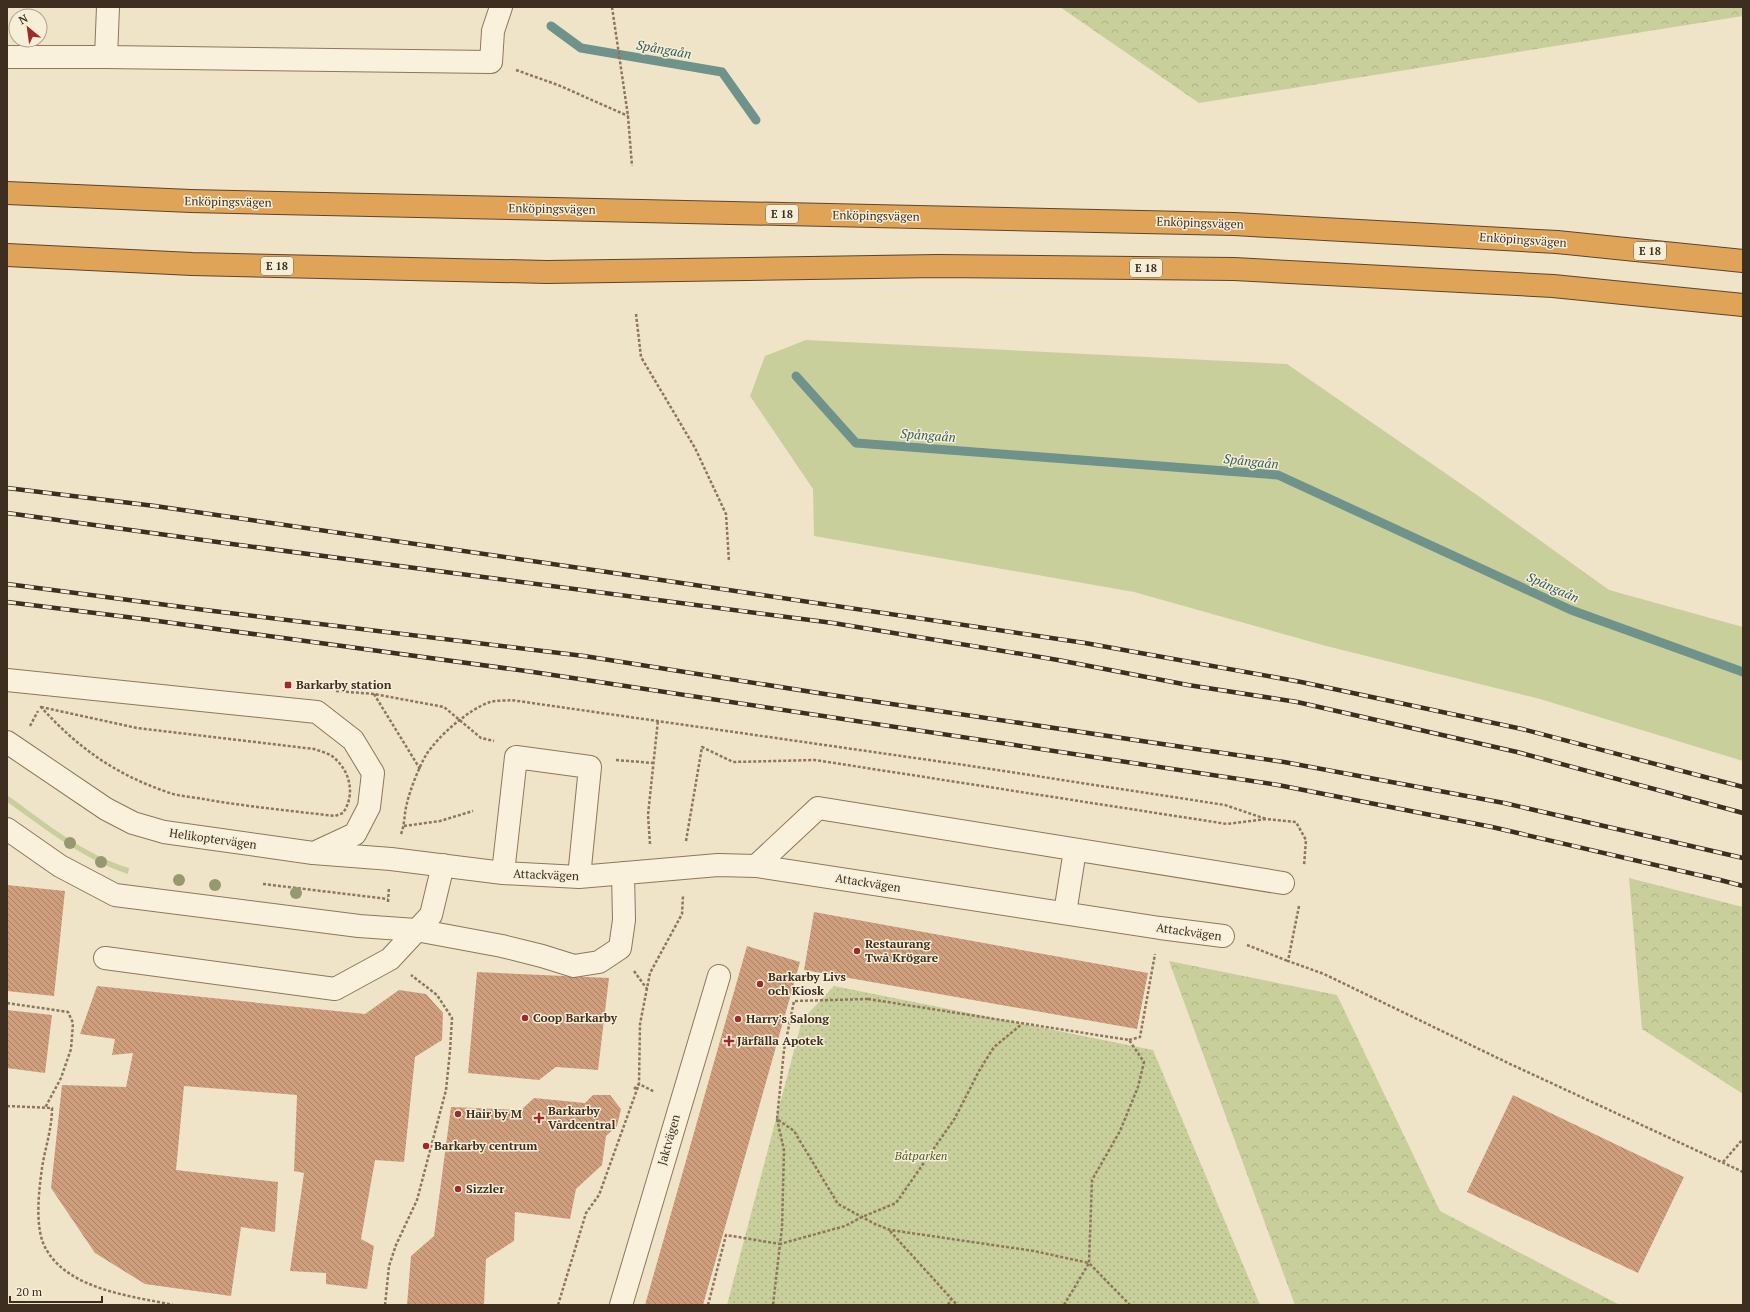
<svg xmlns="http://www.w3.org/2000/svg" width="1750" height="1312" viewBox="0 0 1750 1312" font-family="'PT Serif',serif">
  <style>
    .grass { fill: #c9cf9b }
    .forest { fill: url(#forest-crowns) }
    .park { fill: url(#park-dots) }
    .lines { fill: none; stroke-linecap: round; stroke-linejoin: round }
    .stream { stroke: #6f938a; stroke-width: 9 }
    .building { fill: url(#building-back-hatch) }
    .minor-casing { stroke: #8d765c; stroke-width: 24 }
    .highway-casing { stroke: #5b4430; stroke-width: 24 }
    .path { stroke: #8d765c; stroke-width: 2.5; stroke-dasharray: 3 2; stroke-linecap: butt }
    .minor { stroke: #faf1dc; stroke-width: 22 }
    .highway { stroke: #e0a458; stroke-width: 22 }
    .rail-casing { stroke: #3d2e20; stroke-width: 4.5 }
    .rail { stroke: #f7eed8; stroke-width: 3; stroke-dasharray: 9; stroke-linecap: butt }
    .tree { fill: #96986f }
    .poi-dot { fill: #9e2a2b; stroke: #f7eed8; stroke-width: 1.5 }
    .labels { text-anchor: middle; stroke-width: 3; stroke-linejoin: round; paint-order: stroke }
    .shield { fill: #f7eed8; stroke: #756857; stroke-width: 1 }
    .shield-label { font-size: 11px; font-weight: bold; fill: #3d2e20 }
    .street-label { font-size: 12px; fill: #3d2e20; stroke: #f7eed8 }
    .poi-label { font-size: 12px; font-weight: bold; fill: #3d2e20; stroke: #f7eed8; text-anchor: start }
    .park-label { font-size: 12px; font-style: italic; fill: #4d5a26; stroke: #f7eed8 }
    .water-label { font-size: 13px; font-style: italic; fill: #2f5d5a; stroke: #f7eed8 }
  </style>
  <defs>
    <pattern id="forest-crowns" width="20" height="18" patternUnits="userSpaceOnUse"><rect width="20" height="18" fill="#c9cf9b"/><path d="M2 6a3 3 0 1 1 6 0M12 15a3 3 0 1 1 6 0" fill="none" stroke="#aeb285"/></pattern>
    <pattern id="park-dots" width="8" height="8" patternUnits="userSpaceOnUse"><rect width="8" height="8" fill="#c9cf9b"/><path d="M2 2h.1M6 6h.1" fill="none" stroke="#aeb285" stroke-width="1.8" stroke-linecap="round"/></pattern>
    <pattern id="building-back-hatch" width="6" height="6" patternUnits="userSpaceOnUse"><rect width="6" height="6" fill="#cf9f7d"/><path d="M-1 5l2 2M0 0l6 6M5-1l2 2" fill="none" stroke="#a98266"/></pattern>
  </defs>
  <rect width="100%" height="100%" fill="#f0e4c8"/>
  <path class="grass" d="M 806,340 L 1287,364 L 1477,495 L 1609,590 L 1743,627 L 1743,761 L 1540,699 L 1326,646 L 1134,592 L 814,536 L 813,489 L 750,396 L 765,356 Z
    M 7,795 C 46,823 83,854 129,868 L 128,874 C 82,859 46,829 7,802 Z"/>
  <path class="forest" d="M 1060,7 L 1743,7 L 1743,16 L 1199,103 Z
    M 1629,878 L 1743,907 L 1743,1094 L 1642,1029 Z
    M 1169,961 L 1337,995 L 1440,1211 L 1620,1305 L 1295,1305 Z"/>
  <path class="park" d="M 834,986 L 1153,1050 L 1260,1305 L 727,1305 L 802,1020 Z"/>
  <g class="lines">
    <path class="stream" d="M 551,26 L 581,48 L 722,72 L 756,120
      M 796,376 L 856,443 L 1278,475 L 1571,610 L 1743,672"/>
  </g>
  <path class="building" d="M 7,885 L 65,891 L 54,996 L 7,991 Z
    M 814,912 L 1148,973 L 1137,1029 L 804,970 Z
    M 747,946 L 800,962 L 703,1305 L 645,1305 Z
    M 477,972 L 609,978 L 598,1070 L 556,1067 L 539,1080 L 468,1073 Z
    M 97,986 L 365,1014 L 399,990 L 426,994 L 443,1013 L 442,1040 L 415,1057 L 404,1162 L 375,1160 L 361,1239 L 374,1246 L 367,1289 L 326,1284 L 326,1273 L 290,1271 L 304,1173 L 294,1171 L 297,1095 L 184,1086 L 176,1170 L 278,1182 L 275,1232 L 241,1227 L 231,1296 L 145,1284 L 95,1253 L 51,1188 L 62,1085 L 126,1087 L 133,1053 L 112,1055 L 115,1039 L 80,1034 Z
    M 7,1010 L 52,1015 L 45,1073 L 7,1068 Z
    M 593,1095 L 610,1095 L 621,1109 L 617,1126 L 606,1136 L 602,1165 L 576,1189 L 570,1219 L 515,1212 L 514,1241 L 486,1259 L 484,1305 L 407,1305 L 411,1256 L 434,1236 L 451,1107 L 521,1110 L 534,1098 L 585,1103 Z
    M 1513,1095 L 1684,1177 L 1638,1273 L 1467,1192 Z"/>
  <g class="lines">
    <defs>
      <path id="minor" d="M 7,57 L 106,57 L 108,7
        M 106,57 L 491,62 L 493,31 L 501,7
        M 7,680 L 317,712 L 353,740 L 373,773 L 369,807 L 355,834 L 314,853
        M 7,742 L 106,809 L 133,823 L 164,832 L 313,853 L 391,859 L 503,873 L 579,877 L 718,865 L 756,866 L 1160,928 L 1223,936
        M 7,829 L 60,866 L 115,895 L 359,926 L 416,930 L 502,946 L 542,956 L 574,966 L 599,962 L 620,948 L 624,920 L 623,873
        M 756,866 L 818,808 L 1283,883
        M 503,873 L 516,757 L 590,767 L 579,877
        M 1065,913 L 1075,850
        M 105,958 L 335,989 L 390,959 L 431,915 L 443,865
        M 621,1305 L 719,976"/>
      <path id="highway" d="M 7,193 L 191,201 L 1234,224 L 1557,242 L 1743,261
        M 7,255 L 192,264 L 547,272 L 937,266 L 1234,269 L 1553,286 L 1743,305"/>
    </defs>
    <use href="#minor" class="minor-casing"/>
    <use href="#highway" class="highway-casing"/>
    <path class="path" d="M 612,7 L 628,116 L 632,166
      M 516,70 L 558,85 L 628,116
      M 636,314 L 641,357 L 695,448 L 726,514 L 729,562
      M 336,691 L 374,694 L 444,707 L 481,738 L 494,741
      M 374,694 L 420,769
      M 41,707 L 137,728 L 314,749 C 320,751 327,753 332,756 C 350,770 356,794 343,813 L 335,816 C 293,811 251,807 209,800 C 196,797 180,797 167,792 C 115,774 78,748 41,707 Z
      M 30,726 L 38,711
      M 616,760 L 653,763
      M 404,826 L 440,821 L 473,811
      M 401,834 C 405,824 404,814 407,803 C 410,790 419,767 426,755 C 438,736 469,709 490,702 C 497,700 505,701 511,700 L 971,766 L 1225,805 L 1266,819
      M 686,841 L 702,747 L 733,762 L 815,760 L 1227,824 L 1266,819 L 1296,822 L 1306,840 L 1304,866
      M 650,844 L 648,815 L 658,720
      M 263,884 L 388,899
      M 388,902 L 389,887
      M 1299,906 L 1288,961 L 1324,974 L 1508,1063 L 1743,1172
      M 1247,945 L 1288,961
      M 634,971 L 647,989
      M 868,999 L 1129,1040 L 1144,1062 L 1138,1087 L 1120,1131 L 1092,1180 L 1089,1263 L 1034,1251 L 890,1230 L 875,1224 L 838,1204 L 794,1131 L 777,1119 L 784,1050 L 794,1001 Z
      M 7,1003 L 68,1012 L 73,1023 L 71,1049 L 61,1078 L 45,1108
      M 1129,1040 L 1140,1037 L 1155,954
      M 634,1089 L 639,1084 L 655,1092
      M 7,1106 L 52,1108 C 52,1129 45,1148 42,1168 C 39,1190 34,1229 46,1249 C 69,1290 132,1296 173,1305
      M 777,1119 L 784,1150 L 782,1228 L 780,1244 L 845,1226 L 862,1217 L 896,1203 L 955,1118 L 979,1071 L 994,1047 L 1022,1024
      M 1723,1162 L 1743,1139
      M 890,1231 L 957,1305
      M 385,1305 L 389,1266 L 396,1245 L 417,1200 L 446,1090 L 450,1051 L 452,1018 L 437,995 L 411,975
      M 558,1305 L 586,1213 L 599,1195 L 639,1084 L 640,1024 L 650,973 L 682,914 L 683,896
      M 708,1305 L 726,1235 L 780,1244 L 773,1305
      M 948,1305 L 951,1299
      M 1064,1305 L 1089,1263 L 1130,1305"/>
    <use href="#minor" class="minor"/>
    <use href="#highway" class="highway"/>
    <defs>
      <path id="rail" d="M 7,488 L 155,506 L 607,572 L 1085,643 L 1301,682 L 1522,729 L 1743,787
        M 7,513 L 232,544 L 833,623 L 1058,660 L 1188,685 L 1297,702 L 1517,752 L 1743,813
        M 7,584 L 205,610 L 584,656 L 831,695 L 1284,762 L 1504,803 L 1743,858
        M 7,602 L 143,619 L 533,672 L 1278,785 L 1492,827 L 1720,880 L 1743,886"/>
    </defs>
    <use href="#rail" class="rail-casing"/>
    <use href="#rail" class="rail"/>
  </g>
  <g class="tree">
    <circle cx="70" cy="843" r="6"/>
    <circle cx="101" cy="862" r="6"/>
    <circle cx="179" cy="880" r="6"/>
    <circle cx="215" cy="885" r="6"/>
    <circle cx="296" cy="893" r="6"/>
  </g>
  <g class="poi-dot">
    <rect x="284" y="681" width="8" height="8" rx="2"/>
    <circle cx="857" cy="951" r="4"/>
    <circle cx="760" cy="984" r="4"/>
    <circle cx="525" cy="1018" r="4"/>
    <circle cx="738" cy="1019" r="4"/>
    <path d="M727 1035h4v4h4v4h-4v4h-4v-4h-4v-4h4z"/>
    <circle cx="458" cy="1114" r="4"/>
    <path d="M537 1112h4v4h4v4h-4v4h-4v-4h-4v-4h4z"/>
    <circle cx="426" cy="1146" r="4"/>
    <circle cx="458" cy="1189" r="4"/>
  </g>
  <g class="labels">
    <g class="shield">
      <rect x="766" y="205" width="32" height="18" rx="3"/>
      <rect x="1634" y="242" width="32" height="18" rx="3"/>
      <rect x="261" y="257" width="32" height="18" rx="3"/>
      <rect x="1130" y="259" width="32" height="18" rx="3"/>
    </g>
    <g class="shield-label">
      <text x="782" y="218">E 18</text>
      <text x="1650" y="255">E 18</text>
      <text x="277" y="270">E 18</text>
      <text x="1146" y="272">E 18</text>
    </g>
    <g class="street-label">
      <text transform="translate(228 202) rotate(1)" y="4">Enköpingsvägen</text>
      <text transform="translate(552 209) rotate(1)" y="4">Enköpingsvägen</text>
      <text transform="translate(876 216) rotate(1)" y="4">Enköpingsvägen</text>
      <text transform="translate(1200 223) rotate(2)" y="4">Enköpingsvägen</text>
      <text transform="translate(1523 240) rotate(4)" y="4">Enköpingsvägen</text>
      <text transform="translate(213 839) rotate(8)" y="4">Helikoptervägen</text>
      <text transform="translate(546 875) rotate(2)" y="4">Attackvägen</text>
      <text transform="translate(868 883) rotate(9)" y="4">Attackvägen</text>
      <text transform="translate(1189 932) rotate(8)" y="4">Attackvägen</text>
      <text transform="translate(669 1140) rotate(-74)" y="4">Jaktvägen</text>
    </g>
    <g class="poi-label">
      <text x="296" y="689">Barkarby station</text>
      <text x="865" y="948">Restaurang<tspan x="865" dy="14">Twå Krögare</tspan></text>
      <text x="768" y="981">Barkarby Livs<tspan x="768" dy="14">och Kiosk</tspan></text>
      <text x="533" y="1022">Coop Barkarby</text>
      <text x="746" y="1023">Harry's Salong</text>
      <text x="737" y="1045">Järfälla Apotek</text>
      <text x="548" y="1115">Barkarby<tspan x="548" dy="14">Vårdcentral</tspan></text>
      <text x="466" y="1118">Hair by M</text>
      <text x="434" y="1150">Barkarby centrum</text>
      <text x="466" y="1193">Sizzler</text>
    </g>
    <g class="park-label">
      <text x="921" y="1160">Båtparken</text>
    </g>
    <g class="water-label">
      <text transform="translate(664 49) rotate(10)" y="5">Spångaån</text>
      <text transform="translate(928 435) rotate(4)" y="5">Spångaån</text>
      <text transform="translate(1251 461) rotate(6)" y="5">Spångaån</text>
      <text transform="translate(1553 587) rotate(24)" y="5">Spångaån</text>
    </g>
  </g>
  <rect width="1750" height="1312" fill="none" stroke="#3d2e20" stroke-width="16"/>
  <g transform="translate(28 28) rotate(331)"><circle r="19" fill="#f7eed8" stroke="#ada18e"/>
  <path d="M0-3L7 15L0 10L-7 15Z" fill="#9e2a2b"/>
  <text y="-6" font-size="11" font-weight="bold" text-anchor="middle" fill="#3d2e20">N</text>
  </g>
  <path d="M10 1296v6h92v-6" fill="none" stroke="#3d2e20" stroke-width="2"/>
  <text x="16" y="1296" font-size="12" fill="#3d2e20" stroke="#f7eed8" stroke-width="3" paint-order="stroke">20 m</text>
</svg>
